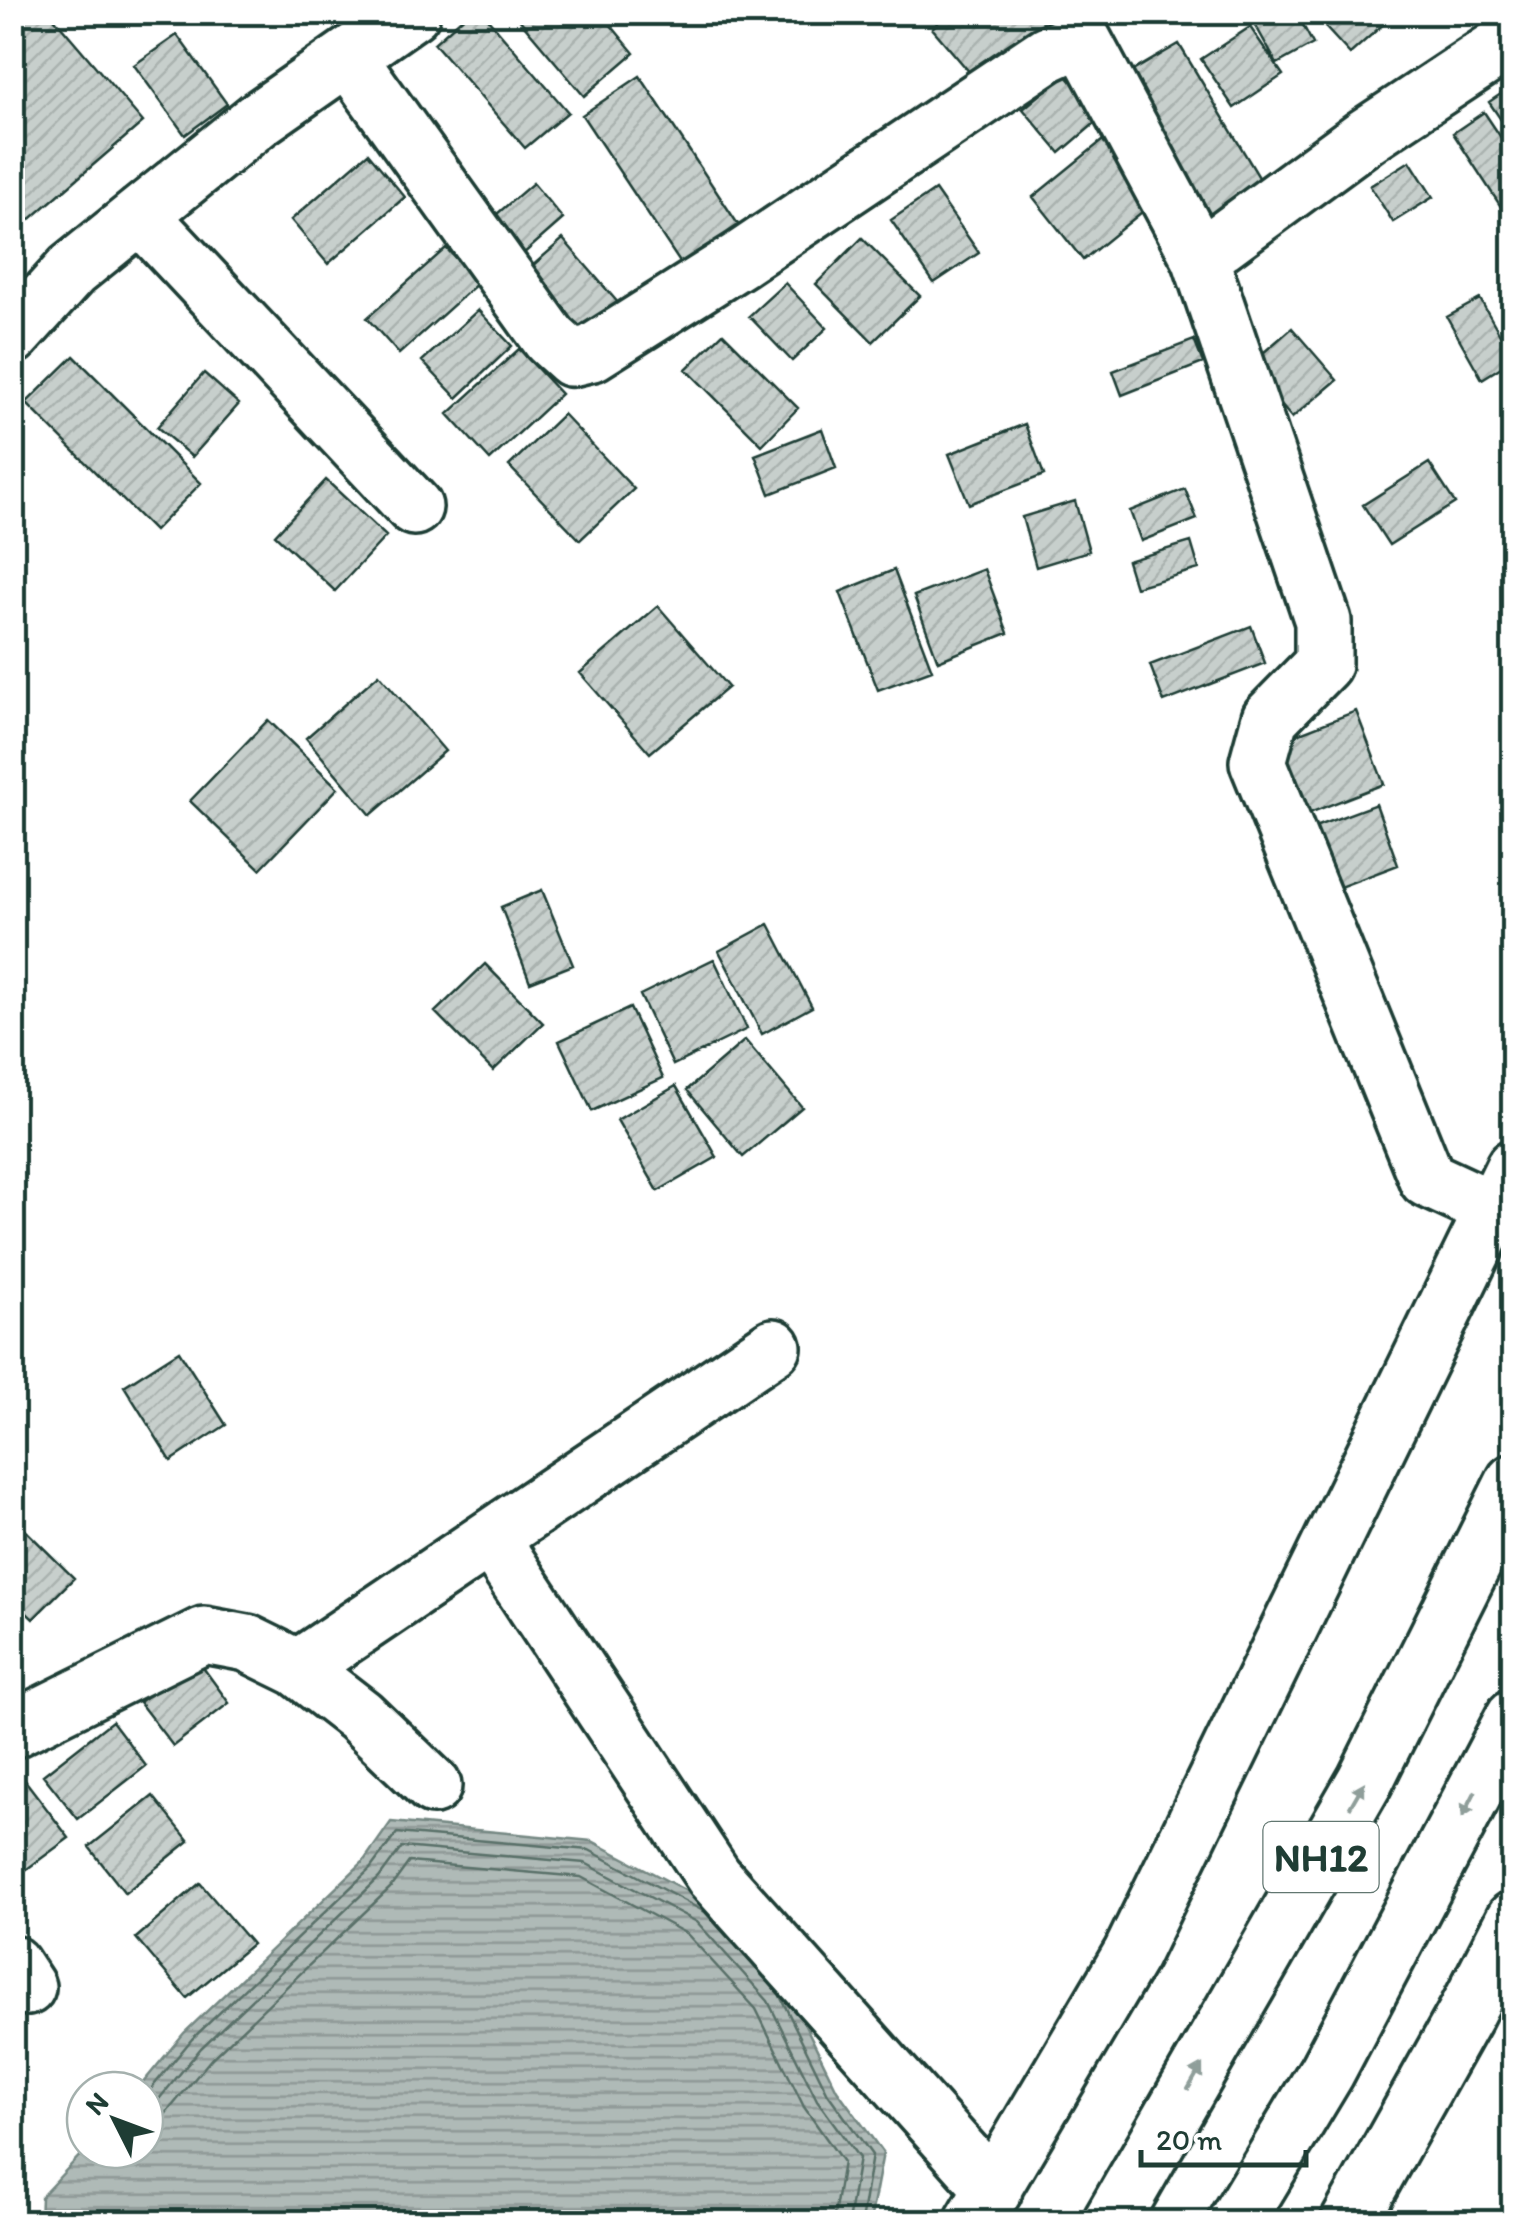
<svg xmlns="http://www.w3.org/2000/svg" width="1526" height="2235" viewBox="0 0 1526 2235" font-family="Itim,sans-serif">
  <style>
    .water { fill: url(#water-rules); stroke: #758883; stroke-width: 2.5 }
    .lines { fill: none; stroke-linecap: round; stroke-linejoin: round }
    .shore { stroke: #596f68; stroke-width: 2.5 }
    .building { fill: url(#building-hatch); stroke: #1f3d34; stroke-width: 2.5 }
    .minor-casing { stroke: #1f3d34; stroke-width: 62 }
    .highway-casing { stroke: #1f3d34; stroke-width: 62 }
    .minor { stroke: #fff; stroke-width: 55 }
    .highway { stroke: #fff; stroke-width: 55 }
    .oneway { fill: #8f9e9a }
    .labels { text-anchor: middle; stroke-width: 9; stroke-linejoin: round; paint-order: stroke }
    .shield { fill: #fff; stroke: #627771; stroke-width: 2.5 }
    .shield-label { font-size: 40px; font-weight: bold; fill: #1f3d34 }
  </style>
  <defs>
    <pattern id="water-rules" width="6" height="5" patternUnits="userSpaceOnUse" patternTransform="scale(2.5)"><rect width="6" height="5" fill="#afbab7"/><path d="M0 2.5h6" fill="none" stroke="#8e9896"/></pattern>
    <pattern id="building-hatch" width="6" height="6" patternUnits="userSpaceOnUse" patternTransform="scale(2.5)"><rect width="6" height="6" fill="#c7cfcc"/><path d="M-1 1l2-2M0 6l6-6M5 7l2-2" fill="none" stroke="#aab3b0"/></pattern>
  </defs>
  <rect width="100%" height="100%" fill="#fff"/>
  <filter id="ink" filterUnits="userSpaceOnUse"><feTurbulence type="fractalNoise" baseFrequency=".01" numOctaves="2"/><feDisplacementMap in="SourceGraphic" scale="20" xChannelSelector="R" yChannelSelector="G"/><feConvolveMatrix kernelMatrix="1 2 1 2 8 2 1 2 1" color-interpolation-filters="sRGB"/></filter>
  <g filter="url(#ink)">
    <path class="water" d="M 391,1822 L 592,1841 L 711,1904 L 787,1988 L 837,2090 L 883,2153 L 870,2222 L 40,2222 L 41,2197 L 85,2150 L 145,2150 L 145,2090 L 137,2090 L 184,2033 L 363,1862 Z"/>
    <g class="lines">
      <path class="shore" d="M 780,1996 L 828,2094 L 872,2155 L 861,2222
        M 145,2096 L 192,2039 L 370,1869 L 397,1833 L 589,1850 L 705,1912 L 732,1942
        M 145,2111 L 155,2104 L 201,2048 L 379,1878 L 402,1847 L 585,1863 L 697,1922 L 768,2001 L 817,2100 L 859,2158 L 848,2222
        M 145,2126 L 163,2117 L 212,2058 L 390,1888 L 409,1862 L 581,1877 L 687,1934 L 756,2009 L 804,2107 L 843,2162 L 833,2222"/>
    </g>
    <path class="building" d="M 12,12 L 49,12 L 143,122 L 12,235 Z
      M 469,12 L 482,12 L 568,112 L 525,148 L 434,43 Z
      M 513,12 L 600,12 L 634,53 L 584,96 Z
      M 950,12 L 1059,12 L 1064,18 L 983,88 L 932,28 Z
      M 1264,12 L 1296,12 L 1313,44 L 1277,64 L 1252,19 Z
      M 1319,12 L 1397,12 L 1350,54 L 1315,16 Z
      M 1250,27 L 1283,75 L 1234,108 L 1201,59 Z
      M 177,35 L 227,104 L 185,135 L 134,65 Z
      M 1179,44 L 1263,184 L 1203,220 L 1119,79 Z
      M 1065,74 L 1102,117 L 1060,153 L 1023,109 Z
      M 640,76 L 747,238 L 689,276 L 582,115 Z
      M 1514,85 L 1514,139 L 1489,102 Z
      M 1484,112 L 1514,157 L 1514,211 L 1507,216 L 1453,133 Z
      M 1103,140 L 1153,203 L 1083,260 L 1033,197 Z
      M 368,153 L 405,197 L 328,264 L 291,220 Z
      M 1410,161 L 1433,197 L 1393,222 L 1370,186 Z
      M 533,183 L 563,219 L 506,269 L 476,232 Z
      M 935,190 L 979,253 L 934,283 L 891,220 Z
      M 862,238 L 920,296 L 873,342 L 816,284 Z
      M 563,239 L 626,312 L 577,353 L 515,281 Z
      M 446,248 L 478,283 L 399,354 L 367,318 Z
      M 785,283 L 827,328 L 792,361 L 749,316 Z
      M 1480,299 L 1514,359 L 1482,379 L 1447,317 Z
      M 478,310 L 512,346 L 457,398 L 422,361 Z
      M 1292,328 L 1337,380 L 1292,418 L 1248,366 Z
      M 723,333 L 798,408 L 762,445 L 686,369 Z
      M 1194,340 L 1203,363 L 1122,395 L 1113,371 Z
      M 519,349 L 561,394 L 490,460 L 448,414 Z
      M 74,356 L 201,483 L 154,531 L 26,403 Z
      M 204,373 L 239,404 L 192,457 L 157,427 Z
      M 563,414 L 634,489 L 580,540 L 509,466 Z
      M 1025,424 L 1044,475 L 969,504 L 949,454 Z
      M 822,429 L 836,468 L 770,494 L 755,455 Z
      M 1429,463 L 1455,503 L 1389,545 L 1363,505 Z
      M 326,480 L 386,536 L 335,591 L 275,535 Z
      M 1185,489 L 1197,519 L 1141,541 L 1130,511 Z
      M 1075,501 L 1089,551 L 1036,567 L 1022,517 Z
      M 1191,542 L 1199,569 L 1135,587 L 1127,561 Z
      M 984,569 L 1008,633 L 938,661 L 914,596 Z
      M 894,570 L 932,670 L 878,690 L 840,592 Z
      M 658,606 L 728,687 L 650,753 L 580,673 Z
      M 1251,626 L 1265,663 L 1164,702 L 1150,665 Z
      M 379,674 L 445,751 L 371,815 L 306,738 Z
      M 1356,711 L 1384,784 L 1302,816 L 1274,743 Z
      M 268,720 L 338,788 L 260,869 L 190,801 Z
      M 1376,804 L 1398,865 L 1324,893 L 1301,832 Z
      M 542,890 L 573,965 L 530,982 L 501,907 Z
      M 769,924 L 812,1007 L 762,1034 L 719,951 Z
      M 714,959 L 747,1029 L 673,1065 L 640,995 Z
      M 485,964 L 543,1023 L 493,1071 L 435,1012 Z
      M 630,1008 L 663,1078 L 592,1111 L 559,1041 Z
      M 745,1040 L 802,1107 L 743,1157 L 687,1090 Z
      M 676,1086 L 717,1157 L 658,1191 L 617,1120 Z
      M 179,1351 L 226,1425 L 171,1461 L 124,1386 Z
      M 12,1517 L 74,1578 L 33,1619 L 12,1599 Z
      M 196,1658 L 229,1703 L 173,1746 L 139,1702 Z
      M 112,1721 L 146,1766 L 78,1819 L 43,1775 Z
      M 24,1779 L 69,1838 L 12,1880 L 12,1788 Z
      M 153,1796 L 189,1841 L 125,1893 L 89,1847 Z
      M 200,1883 L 252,1944 L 187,1998 L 136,1938 Z"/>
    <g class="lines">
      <defs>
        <path id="minor" d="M 348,57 L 550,339 L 571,358 L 592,353 L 741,259 L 1047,54 L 1082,38 L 1200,258 L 1366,136 L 1514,38
          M 140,215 L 414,507
          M 1200,258 L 1323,621 L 1323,664 L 1270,718 L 1258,762 L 1427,1179 L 1494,1210
          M 12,336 L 72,270 L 259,119 L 412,12
          M 491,1539 L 714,1877 L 994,2190
          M 298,1668 L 773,1347
          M 12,1730 L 204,1635 L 247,1643 L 298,1668 L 360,1716 L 433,1786
          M 12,1964 L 27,1987
          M 973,2222 L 1131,1954 L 1514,1167
          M 1349,2222 L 1466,2013 L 1514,1919"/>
        <path id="highway" d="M 1111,2222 L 1365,1781 L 1514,1482
          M 1236,2222 L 1327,2071 L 1514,1717"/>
      </defs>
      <use href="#minor" class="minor-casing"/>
      <use href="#highway" class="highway-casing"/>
      <use href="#minor" class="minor"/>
      <use href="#highway" class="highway"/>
    </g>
    <defs><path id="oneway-solid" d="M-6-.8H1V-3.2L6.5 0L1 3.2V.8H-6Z" transform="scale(2.5)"/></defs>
    <g class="oneway">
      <use href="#oneway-solid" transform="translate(1357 1795) rotate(-60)"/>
      <use href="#oneway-solid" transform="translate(1469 1804) rotate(117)"/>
      <use href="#oneway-solid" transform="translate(1195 2077) rotate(-60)"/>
    </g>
  </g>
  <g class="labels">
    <rect class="shield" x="1263.5" y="1822" width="115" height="70" rx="8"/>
    <g class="shield-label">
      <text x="1321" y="1871">NH12</text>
    </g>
  </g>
  <rect width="1526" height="2235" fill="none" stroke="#fff" stroke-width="50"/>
  <rect x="25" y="25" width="1476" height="2185" fill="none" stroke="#1f3d34" stroke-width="4" filter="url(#ink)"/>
  <g transform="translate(115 2120) rotate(312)"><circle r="48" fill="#ffffff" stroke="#a5b1ae" stroke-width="2.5"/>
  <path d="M0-8L18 38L0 25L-18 38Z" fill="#1f3d34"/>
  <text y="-15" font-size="28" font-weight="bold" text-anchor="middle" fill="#1f3d34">N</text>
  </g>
  <path d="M1141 2150v15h165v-15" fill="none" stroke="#1f3d34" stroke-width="5"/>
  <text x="1156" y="2150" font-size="30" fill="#1f3d34" stroke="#ffffff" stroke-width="8" paint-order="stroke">20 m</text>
</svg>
